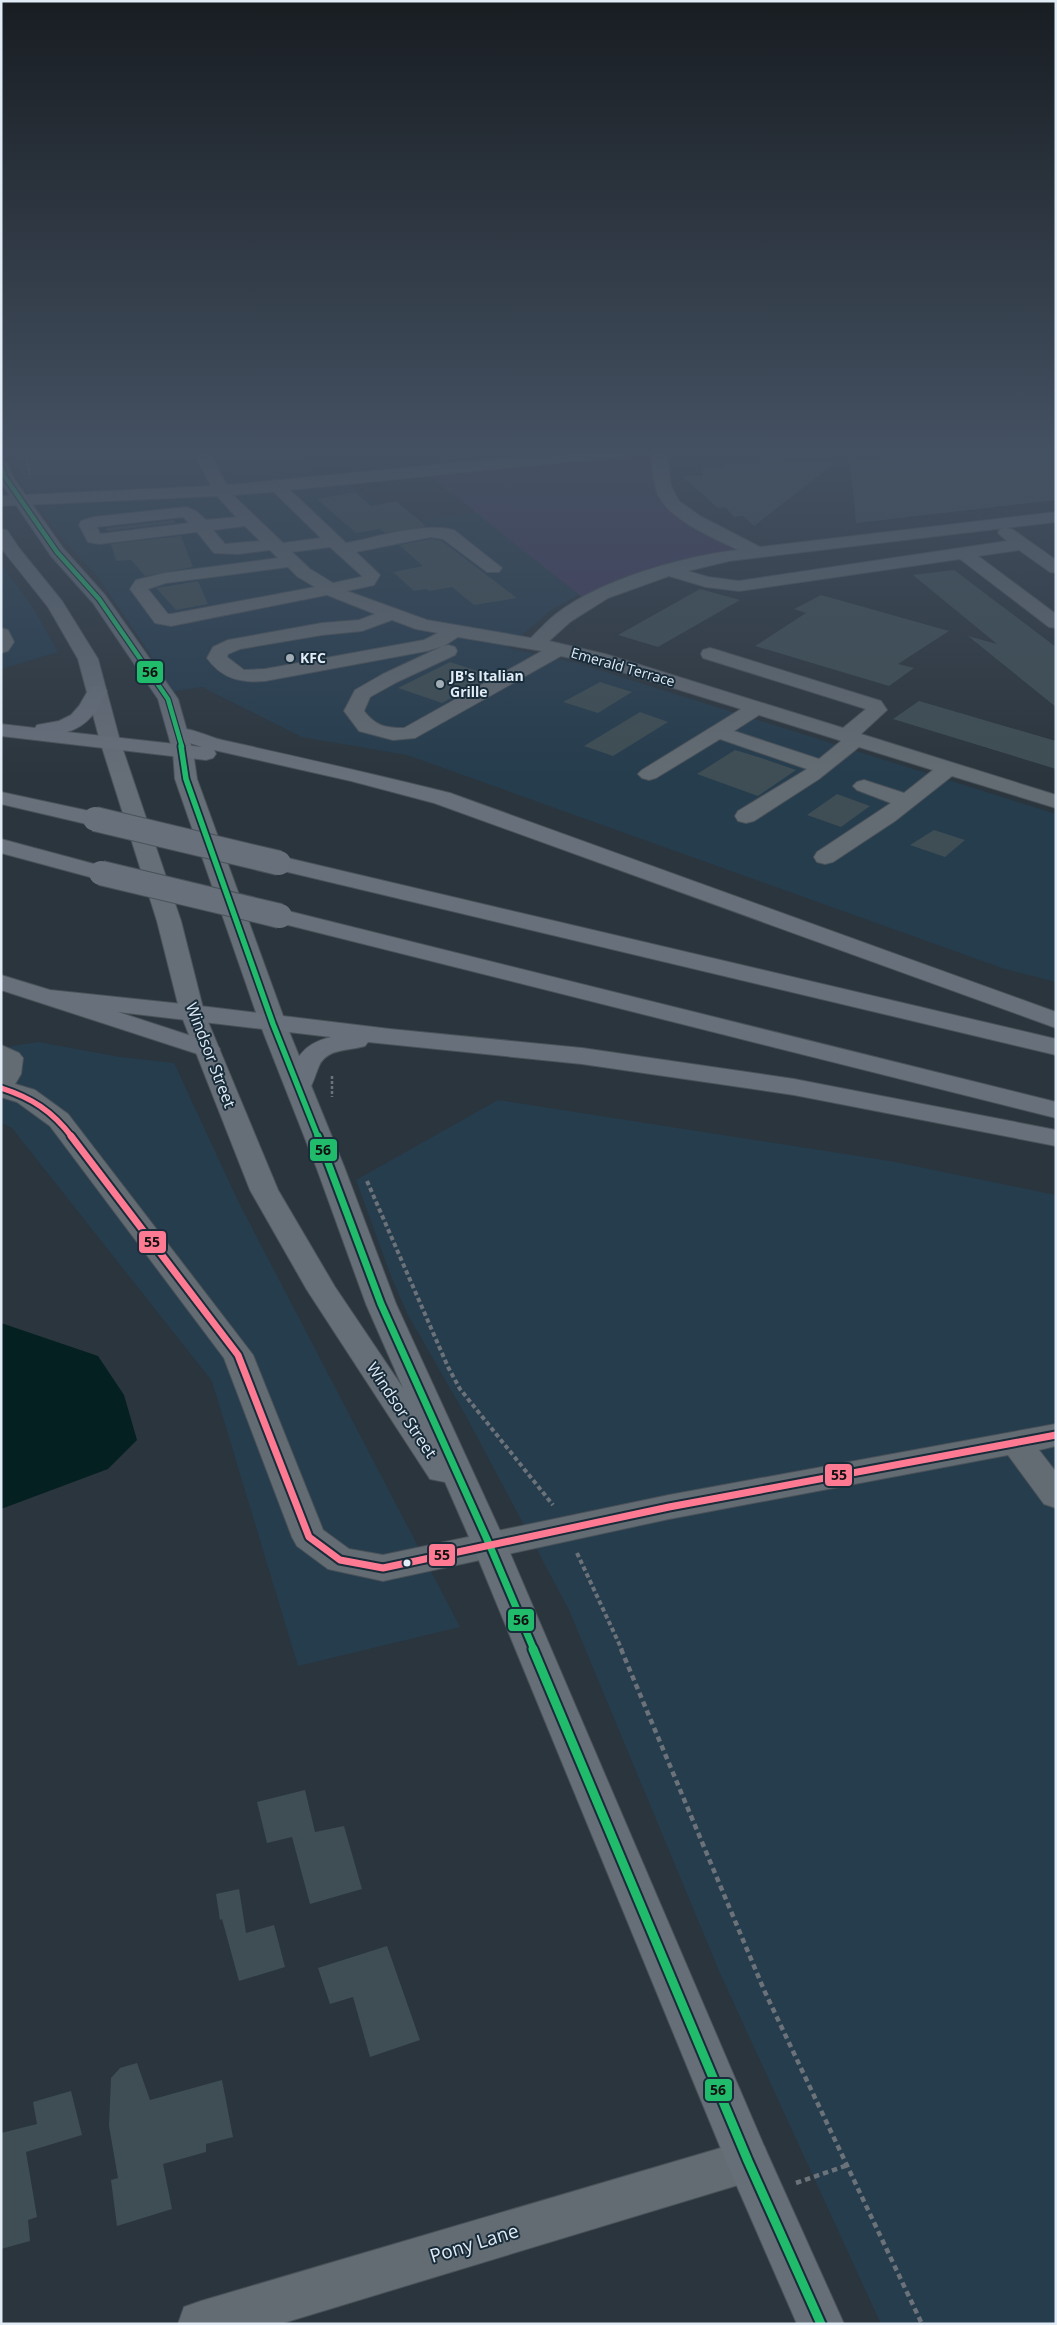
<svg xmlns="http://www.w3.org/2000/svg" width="1057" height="2325" viewBox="0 0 1057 2325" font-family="'Open Sans',sans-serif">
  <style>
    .built { fill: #263d4e }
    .green { fill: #413a5c }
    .water { fill: #042020 }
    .building { fill: #3f4e54 }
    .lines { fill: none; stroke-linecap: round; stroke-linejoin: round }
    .minor-casing { stroke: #4a5259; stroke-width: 2 }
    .major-casing { stroke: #4a5259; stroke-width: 2 }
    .highway-casing { stroke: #4a5259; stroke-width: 2 }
    .path-far3 { stroke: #6c7279; stroke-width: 2; stroke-dasharray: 2.5 2; stroke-linecap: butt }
    .path-far2 { stroke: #6c7279; stroke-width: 2.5; stroke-dasharray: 3 2; stroke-linecap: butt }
    .path-far1 { stroke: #6c7279; stroke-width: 4; stroke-dasharray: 4.5 3; stroke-linecap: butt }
    .path { stroke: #6c7279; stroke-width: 4.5; stroke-dasharray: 5.5 4; stroke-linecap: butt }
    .minor { fill: #646c73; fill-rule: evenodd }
    .major { fill: #666e78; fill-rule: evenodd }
    .highway { fill: #68707b; fill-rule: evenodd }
    .highway-bridge-casing { stroke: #4a5259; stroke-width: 26; stroke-linecap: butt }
    .highway-bridge { stroke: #68707b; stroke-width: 24 }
    .bus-1-far3-casing { stroke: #192c3a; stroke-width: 7 }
    .bus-1-far2-casing { stroke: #192c3a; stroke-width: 9 }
    .bus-1-far1-casing { stroke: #192c3a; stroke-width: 11 }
    .bus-1-casing { stroke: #192c3a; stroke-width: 13 }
    .bus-2-far1-casing { stroke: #192c3a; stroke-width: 9 }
    .bus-2-casing { stroke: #192c3a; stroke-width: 11 }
    .bus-1-far3 { stroke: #20bc6c; stroke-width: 4.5 }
    .bus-1-far2 { stroke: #20bc6c; stroke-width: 5.5 }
    .bus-1-far1 { stroke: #20bc6c; stroke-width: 7 }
    .bus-1 { stroke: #20bc6c; stroke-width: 9 }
    .bus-2-far1 { stroke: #fe7a93; stroke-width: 5.5 }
    .bus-2 { stroke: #fe7a93; stroke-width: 7 }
    .poi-dot { fill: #a1acb5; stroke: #192c3a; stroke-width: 2 }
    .bus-dot { fill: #e1ecf6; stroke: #192c3a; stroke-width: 2 }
    .labels { text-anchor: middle; stroke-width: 4; stroke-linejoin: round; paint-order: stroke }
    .far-poi-label { font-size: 14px; font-weight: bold; fill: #e1ecf6; stroke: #192c3a; text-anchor: start }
    .far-street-label { font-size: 14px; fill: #e1ecf6; stroke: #192c3a }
    .street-label { font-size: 16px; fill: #e1ecf6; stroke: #192c3a }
    .near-street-label { font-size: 19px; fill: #e1ecf6; stroke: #192c3a }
    .line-badge { stroke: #192c3a; stroke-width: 2 }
    .pale-badge-label { font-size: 14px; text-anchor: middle; font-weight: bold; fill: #111 }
  </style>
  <rect width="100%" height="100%" fill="#2b353d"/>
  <path class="built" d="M 14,451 L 300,451 L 324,487 L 349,484 L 402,524 L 476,512 L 579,595 L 551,610 L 507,648 L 577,663 L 1056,814 L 1056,982 L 1002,968 L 407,755 L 302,737 L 202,687 L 169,692 L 150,654 L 98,577 L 66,543 L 20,482 Z
    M 1,564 L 32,606 L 58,652 L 1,669 Z
    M 38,1042 L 120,1057 L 174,1063 L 239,1203 L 460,1627 L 298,1666 L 212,1381 L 12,1128 L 1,1123 L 1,1048 Z
    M 498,1100 L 890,1161 L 1056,1195 L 1056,2324 L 881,2324 L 720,1973 L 569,1610 L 466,1416 L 408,1315 L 391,1276 L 356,1180 Z"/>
  <path class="green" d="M 626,451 L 659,451 L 668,499 L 756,552 L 729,556 L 588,602 L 425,472 Z"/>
  <path class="water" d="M 1,1323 L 98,1356 L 124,1395 L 137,1440 L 108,1469 L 1,1509 Z"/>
  <path class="building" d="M 990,451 L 1046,451 L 1056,456 L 1056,500 L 856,523 L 850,462 Z
    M 836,462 L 754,526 L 743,516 L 734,517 L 725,507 L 718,508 L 682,476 L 703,475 L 703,467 L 725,467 L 725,464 Z
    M 355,492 L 371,506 L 396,501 L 426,526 L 385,533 L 380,529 L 356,533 L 317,499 Z
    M 174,520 L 175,523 L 107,531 L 106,528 Z
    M 181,536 L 193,567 L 145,576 L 131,560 L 116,561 L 111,544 Z
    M 431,539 L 442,541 L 517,598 L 474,605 L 452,587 L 429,591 L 426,589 L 414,591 L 393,572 L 423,566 L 399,545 Z
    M 954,570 L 1056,647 L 1056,707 L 968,636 L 997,644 L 913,575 Z
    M 198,581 L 208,604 L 176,610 L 156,588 Z
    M 700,589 L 740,600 L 658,647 L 618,635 Z
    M 821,595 L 949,631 L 898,664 L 914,668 L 889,686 L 755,646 L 806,613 L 794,609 Z
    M 450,662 L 493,676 L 442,703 L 398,688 Z
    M 600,682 L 632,692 L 598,713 L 563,702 Z
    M 919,701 L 1056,741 L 1056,769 L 893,719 Z
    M 640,712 L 668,722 L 613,756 L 584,746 Z
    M 735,750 L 758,757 L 796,770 L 758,796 L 697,774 Z
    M 837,794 L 870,806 L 841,827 L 807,815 Z
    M 934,830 L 965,840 L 945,857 L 910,845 Z
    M 305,1790 L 315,1832 L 344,1826 L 362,1889 L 310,1904 L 292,1837 L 267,1843 L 257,1802 Z
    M 239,1889 L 246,1933 L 274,1925 L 285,1967 L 239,1981 L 222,1919 L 220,1920 L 216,1894 Z
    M 387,1946 L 420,2040 L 370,2057 L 353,1997 L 330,2004 L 318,1968 Z
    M 137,2063 L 150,2100 L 222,2080 L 233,2137 L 206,2144 L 206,2152 L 163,2164 L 172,2209 L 117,2226 L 111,2180 L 118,2178 L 109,2126 L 111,2078 L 120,2068 Z
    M 71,2091 L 82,2135 L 26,2152 L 37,2217 L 28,2220 L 30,2241 L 1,2249 L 1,2133 L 37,2124 L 33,2102 Z"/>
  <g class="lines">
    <defs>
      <path id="minor" d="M 193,451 L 209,451 L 227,485 L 579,451 L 634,451 L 632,454 L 626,456 L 290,490 L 346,543 C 379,537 422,522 454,530 L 502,568 L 499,572 L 487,572 L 443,539 L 431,537 L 356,552 L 380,575 L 374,585 L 347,591 L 427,620 L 531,638 C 539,630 547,621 556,614 C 600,580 683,556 738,550 C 714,538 672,521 659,497 C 652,483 653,466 651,451 L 667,451 L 671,486 L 679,501 L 700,516 L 760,547 L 1056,512 L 1056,522 L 1006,528 L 1012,529 L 1056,560 L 1056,573 L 1050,572 L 1019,550 L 978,556 L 1056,614 L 1056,628 L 1049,627 L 960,559 L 739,591 L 706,587 L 669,576 L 608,598 L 570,622 L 549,641 L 605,654 L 843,728 L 866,709 L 703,658 L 701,654 L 703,650 L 710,648 L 717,650 L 881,701 L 887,710 L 861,734 L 1056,795 L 1056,808 L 952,776 L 895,821 L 833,862 L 825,864 L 817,862 L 814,857 L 817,852 L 891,803 L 857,790 L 853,786 L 857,782 L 864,780 L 904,793 L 933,770 L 859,747 L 819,779 L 754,821 L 746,823 L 738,821 L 735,816 L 738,811 L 807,769 L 720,739 L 656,778 L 649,780 L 642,778 L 638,774 L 642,770 L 741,709 L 593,663 L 561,656 L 415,738 L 393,740 L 359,731 L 344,711 L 355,690 L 383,674 L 441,647 L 448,645 L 455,647 L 457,651 L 455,655 L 397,682 L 370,697 L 364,711 C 376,726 385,728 404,728 L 542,651 L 458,637 L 444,646 L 427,651 L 265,681 C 241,683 222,679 207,658 L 213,647 L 228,640 L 322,623 L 359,620 L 375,614 L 327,595 L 171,626 L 155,623 L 130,589 L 136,580 L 165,573 L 278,558 L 270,550 L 238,554 L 214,553 L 197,532 L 99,544 L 88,542 L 79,525 L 81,521 L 94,517 L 186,507 L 196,511 L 206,520 L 236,517 L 217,496 L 1,506 L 1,496 L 211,486 ZM 274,492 L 321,538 L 283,543 L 233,495 ZM 183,517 L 189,523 L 100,534 L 97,527 ZM 245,526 L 260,541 L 225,544 L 213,530 ZM 1005,528 L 1000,529 L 998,533 L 1007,541 L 739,581 L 708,577 L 688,571 L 729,561 ZM 330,547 L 362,576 L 361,577 L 333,583 L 310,569 L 292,552 ZM 288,567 L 298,577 L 315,587 L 171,614 L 168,614 L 148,589 L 166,583 ZM 392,620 L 416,629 L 438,633 L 424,640 L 265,669 L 244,670 L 227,657 L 228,654 L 240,649 L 322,635 L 362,631 ZM 759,715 L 839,740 L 841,741 L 819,759 L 734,731 Z
        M 1,628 L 8,630 L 14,642 L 8,651 L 1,653 Z
        M 1,1045 L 19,1053 L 23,1058 L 21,1074 L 15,1084 L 35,1090 L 68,1114 L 253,1355 L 323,1530 L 349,1549 L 383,1555 L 669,1495 L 1056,1424 L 1056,1446 L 1039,1450 L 1056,1472 L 1056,1508 L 1044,1504 L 1008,1455 L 669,1519 L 383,1581 L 328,1569 L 297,1546 L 292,1537 L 224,1358 L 50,1126 L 17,1102 L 1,1097 Z
        M 748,2140 L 764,2146 L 770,2161 L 764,2176 L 748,2182 L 280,2324 L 178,2324 L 184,2307 L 201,2301 Z"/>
      <path id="major" d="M 1,461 L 7,463 L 13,477 L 63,548 L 105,595 L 178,699 L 193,752 L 197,779 L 286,1024 L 345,1169 L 396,1304 L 507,1546 L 764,2146 L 844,2324 L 797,2324 L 726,2161 L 473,1546 L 445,1482 L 430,1479 L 307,1290 L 250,1190 L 180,1012 L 157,921 L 100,741 L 78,659 L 48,607 L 1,548 L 1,529 L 7,530 L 19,548 L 62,601 L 98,659 L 120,741 L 181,921 L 204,1012 L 278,1190 L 335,1287 L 403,1388 L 366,1304 L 317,1169 L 260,1024 L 175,779 L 173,752 L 158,699 L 93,603 L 51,556 L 1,483 Z"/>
      <path id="highway" d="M 97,685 L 104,687 L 107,691 C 98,710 88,726 67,732 L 202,747 L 171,737 L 168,733 L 171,729 C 187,725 206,736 222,740 C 298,757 374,774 450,793 L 1056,1012 L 1056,1028 L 434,803 L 351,781 L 214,750 L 216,754 L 213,758 L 206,760 L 1,736 L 1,724 L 35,728 L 37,725 L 59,721 L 71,715 L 79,706 L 90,687 Z
        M 1,792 L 103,814 L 106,819 L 103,824 L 95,826 L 1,804 Z
        M 1,839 L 109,868 L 112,873 L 109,878 L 101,880 L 1,853 Z
        M 279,856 L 1056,1039 L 1056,1055 L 271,868 L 268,863 L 271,858 Z
        M 280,909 L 1056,1102 L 1056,1118 L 272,921 L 268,916 L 272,911 Z
        M 1,975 L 50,990 L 192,1005 L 390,1029 L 582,1048 L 794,1079 L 1056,1130 L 1056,1146 L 794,1095 L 582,1064 L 368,1042 L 365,1046 C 348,1051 327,1048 319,1066 C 315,1075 313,1085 307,1093 L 298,1095 L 289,1093 L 285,1087 C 295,1060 301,1044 331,1037 L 118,1012 L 216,1044 L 220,1049 L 216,1054 L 207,1057 L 1,990 Z"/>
    </defs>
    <use href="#minor" class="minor-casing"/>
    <use href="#major" class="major-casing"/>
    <use href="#highway" class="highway-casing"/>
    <path class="path-far3" d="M 25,451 L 30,475"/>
    <path class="path-far2" d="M 332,1076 L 332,1097"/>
    <path class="path-far1" d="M 367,1181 L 448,1367 L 460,1389 L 553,1505
      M 577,1553 L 622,1650"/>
    <path class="path" d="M 621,1649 L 764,1990 L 922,2324
      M 796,2183 L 848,2165"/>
    <use href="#minor" class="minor"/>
    <use href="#major" class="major"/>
    <use href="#highway" class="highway"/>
    <defs>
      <path id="highway-bridge" d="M 95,819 L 279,863
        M 101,873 L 280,916"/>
    </defs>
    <use href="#highway-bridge" class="highway-bridge-casing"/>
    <use href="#highway-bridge" class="highway-bridge"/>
    <defs>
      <path id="bus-1-far3" d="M 1,466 L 5,477 L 57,552 L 99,599 L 168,699 L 182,747"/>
      <path id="bus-1-far2" d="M 181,746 L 186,779 L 273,1024 L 318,1137"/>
      <path id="bus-1-far1" d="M 318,1136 L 381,1304 L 490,1546 L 534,1650"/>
      <path id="bus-1" d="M 533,1649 L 748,2161 L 821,2324"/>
      <path id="bus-2-far1" d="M 1,1088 C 32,1098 52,1111 72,1137"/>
      <path id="bus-2" d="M 71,1136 L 238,1355 L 309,1537 L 340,1560 L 383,1568 L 669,1507 L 1056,1435"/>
    </defs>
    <use href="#bus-1-far3" class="bus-1-far3-casing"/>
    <use href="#bus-1-far2" class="bus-1-far2-casing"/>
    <use href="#bus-1-far1" class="bus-1-far1-casing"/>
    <use href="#bus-1" class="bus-1-casing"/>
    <use href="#bus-2-far1" class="bus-2-far1-casing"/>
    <use href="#bus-2" class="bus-2-casing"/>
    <use href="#bus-1-far3" class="bus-1-far3"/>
    <use href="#bus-1-far2" class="bus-1-far2"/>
    <use href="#bus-1-far1" class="bus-1-far1"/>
    <use href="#bus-1" class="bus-1"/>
    <use href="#bus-2-far1" class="bus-2-far1"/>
    <use href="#bus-2" class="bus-2"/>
  </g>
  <linearGradient id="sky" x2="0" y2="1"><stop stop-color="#181d22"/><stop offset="0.58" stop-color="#445162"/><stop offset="1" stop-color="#445162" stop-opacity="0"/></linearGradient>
  <rect width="1057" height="777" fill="url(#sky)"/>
  <g class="poi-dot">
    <circle cx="290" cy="658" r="5"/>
    <circle cx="440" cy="684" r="5"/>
  </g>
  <circle class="bus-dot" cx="407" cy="1563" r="4.5"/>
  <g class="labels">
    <g class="far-poi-label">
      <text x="300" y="663">KFC</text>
      <text x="450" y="681">JB's Italian<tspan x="450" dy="16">Grille</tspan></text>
    </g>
    <g class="far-street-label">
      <text transform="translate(623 667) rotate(16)" y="5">Emerald Terrace</text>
    </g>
    <g class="street-label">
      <text transform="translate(211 1055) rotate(69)" y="6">Windsor Street</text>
      <text transform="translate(402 1410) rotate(56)" y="6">Windsor Street</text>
    </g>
    <g class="near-street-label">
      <text transform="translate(474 2243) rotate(-17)" y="7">Pony Lane</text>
    </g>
  </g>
  <g class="line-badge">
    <rect x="136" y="660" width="28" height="24" rx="5" fill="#20bc6c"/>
    <rect x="309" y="1138" width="29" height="24" rx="5" fill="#20bc6c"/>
    <rect x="138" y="1230" width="29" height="24" rx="5" fill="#fe7a93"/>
    <rect x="824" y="1463" width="29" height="24" rx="5" fill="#fe7a93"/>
    <rect x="428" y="1543" width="28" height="24" rx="5" fill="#fe7a93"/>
    <rect x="507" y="1608" width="28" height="24" rx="5" fill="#20bc6c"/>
    <rect x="704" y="2078" width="29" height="24" rx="5" fill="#20bc6c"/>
  </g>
  <g class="pale-badge-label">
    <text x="150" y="677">56</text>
    <text x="323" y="1155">56</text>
    <text x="152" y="1247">55</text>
    <text x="839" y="1480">55</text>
    <text x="442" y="1560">55</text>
    <text x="521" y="1625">56</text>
    <text x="718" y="2095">56</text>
  </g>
  <rect width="1057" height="2325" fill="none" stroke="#e1ecf6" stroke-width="5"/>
</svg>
